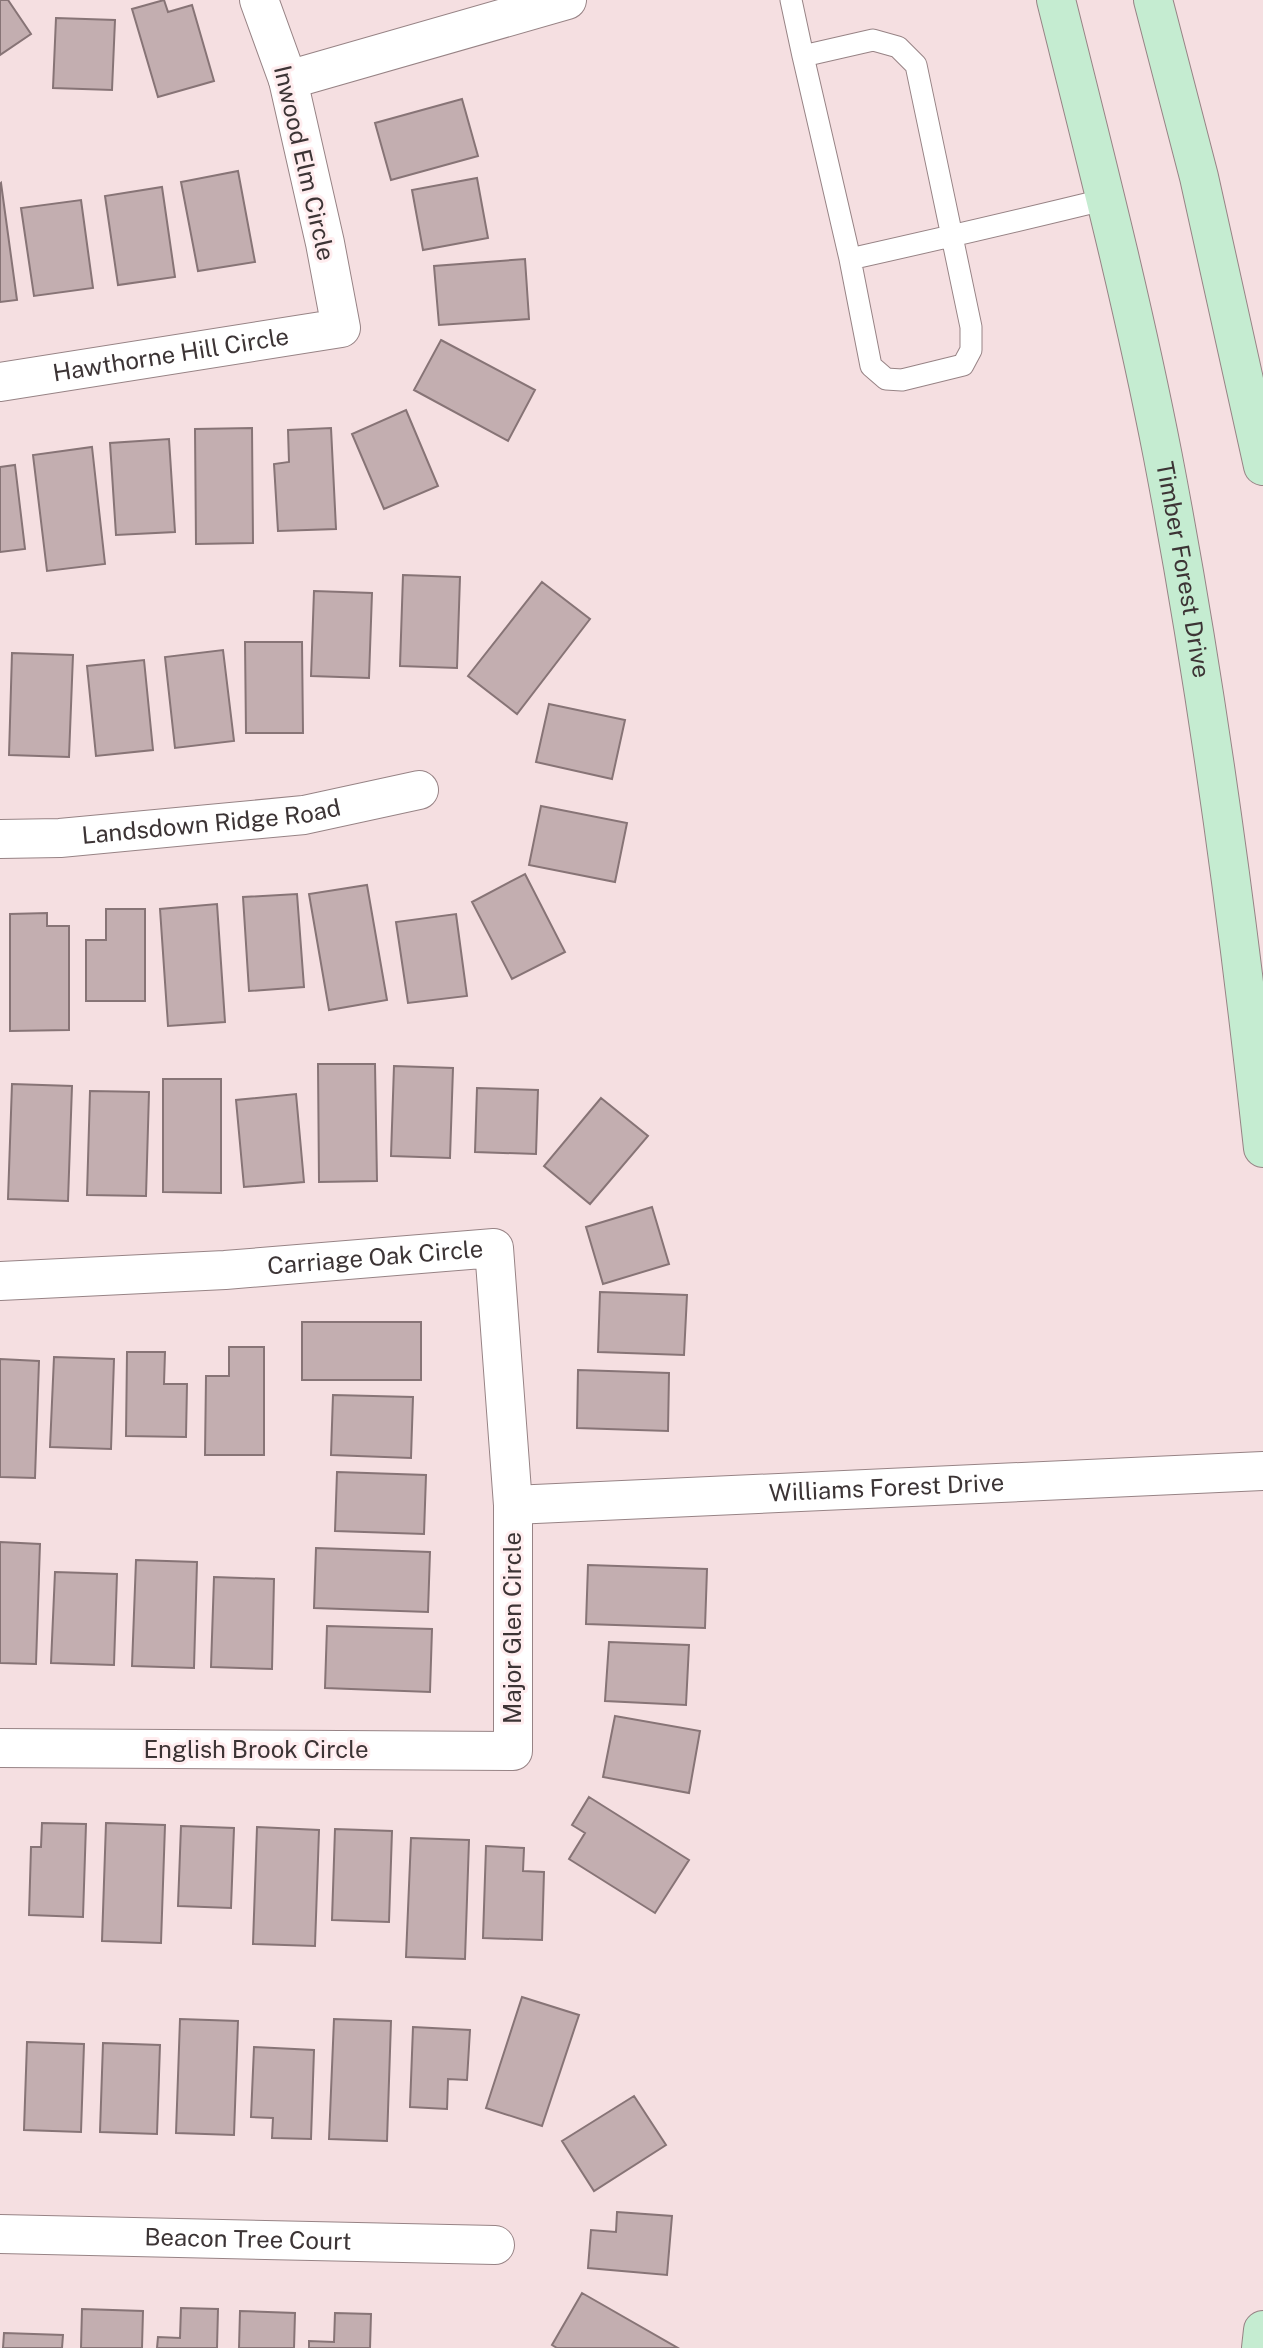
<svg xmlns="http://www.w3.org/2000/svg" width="1263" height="2348" viewBox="0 0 1263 2348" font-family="'Public Sans',sans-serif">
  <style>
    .building { fill: #c3aeb0; stroke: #877476; stroke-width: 2 }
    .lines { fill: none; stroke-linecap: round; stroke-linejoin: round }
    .service-casing { stroke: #978385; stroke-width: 23 }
    .minor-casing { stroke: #978385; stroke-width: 40 }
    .secondary-casing { stroke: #978385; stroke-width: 40 }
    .service { stroke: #fff; stroke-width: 21 }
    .minor { stroke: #fff; stroke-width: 38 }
    .secondary { stroke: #c5ecd1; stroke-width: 38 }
    .labels { text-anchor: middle; stroke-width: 6; stroke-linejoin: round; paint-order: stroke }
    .street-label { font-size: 24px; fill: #3c3435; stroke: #ffedef }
  </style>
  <rect width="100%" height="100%" fill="#f5dfe1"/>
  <path class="building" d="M 0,0 L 8,0 L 31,34 L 0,55 Z
    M 164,0 L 168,12 L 192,5 L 214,81 L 158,97 L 132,9 Z
    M 56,18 L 115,20 L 112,90 L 53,88 Z
    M 462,99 L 478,156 L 391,180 L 375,123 Z
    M 238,171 L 255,262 L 198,271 L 181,182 Z
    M 477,178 L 488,238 L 423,250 L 412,190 Z
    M 1,183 L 17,300 L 0,302 L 0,184 Z
    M 162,187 L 175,277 L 118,285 L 105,196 Z
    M 81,200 L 93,288 L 34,296 L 21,208 Z
    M 525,259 L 529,319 L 439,325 L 434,266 Z
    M 441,340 L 535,390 L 508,441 L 414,390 Z
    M 406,410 L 438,486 L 384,509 L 352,434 Z
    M 252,428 L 253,543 L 196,544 L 195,429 Z
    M 331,428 L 336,529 L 278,531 L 274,464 L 289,462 L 288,430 Z
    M 169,439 L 175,532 L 116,535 L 110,443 Z
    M 92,447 L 105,564 L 47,571 L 33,455 Z
    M 15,465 L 25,549 L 0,552 L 0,467 Z
    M 403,575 L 460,577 L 457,668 L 400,666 Z
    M 542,582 L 590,619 L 517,714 L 468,676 Z
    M 314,591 L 372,593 L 369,678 L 311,676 Z
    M 245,642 L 302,642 L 303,733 L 246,733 Z
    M 223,650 L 234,741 L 175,748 L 165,657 Z
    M 12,653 L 73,655 L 69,757 L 9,755 Z
    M 144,660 L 153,750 L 96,756 L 87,666 Z
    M 549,704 L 625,720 L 612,779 L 536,762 Z
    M 541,806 L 627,823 L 615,882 L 529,865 Z
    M 525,874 L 565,952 L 512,979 L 472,902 Z
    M 367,885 L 387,1000 L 329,1010 L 309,894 Z
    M 297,894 L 304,987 L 249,991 L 243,897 Z
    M 217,904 L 225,1022 L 168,1026 L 160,909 Z
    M 106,909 L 145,909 L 145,1001 L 86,1001 L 86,940 L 106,940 Z
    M 47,913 L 47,926 L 69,926 L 69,1030 L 10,1031 L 10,914 Z
    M 456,914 L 467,996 L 408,1003 L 396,922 Z
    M 318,1064 L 375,1064 L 377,1181 L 319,1182 Z
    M 394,1066 L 453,1068 L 450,1158 L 391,1156 Z
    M 163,1079 L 221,1079 L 221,1193 L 163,1192 Z
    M 12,1084 L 72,1086 L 68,1201 L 8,1199 Z
    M 477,1088 L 538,1090 L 536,1154 L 475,1152 Z
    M 90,1091 L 149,1092 L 146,1196 L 87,1195 Z
    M 296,1094 L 304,1182 L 244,1187 L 236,1100 Z
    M 601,1098 L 648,1136 L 590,1204 L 544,1166 Z
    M 652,1207 L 669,1264 L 603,1284 L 586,1227 Z
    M 600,1292 L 687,1295 L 684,1355 L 598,1352 Z
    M 302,1322 L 421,1322 L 421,1380 L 302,1380 Z
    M 229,1347 L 264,1347 L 264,1455 L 205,1455 L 206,1376 L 229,1376 Z
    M 127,1352 L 165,1352 L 164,1384 L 187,1384 L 186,1437 L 126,1436 Z
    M 54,1357 L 114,1359 L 111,1449 L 50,1447 Z
    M 0,1359 L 39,1361 L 35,1478 L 0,1477 Z
    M 578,1370 L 669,1373 L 668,1431 L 577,1428 Z
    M 333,1395 L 413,1397 L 411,1458 L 331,1455 Z
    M 337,1472 L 426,1475 L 424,1534 L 335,1531 Z
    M 0,1542 L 40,1544 L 36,1664 L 0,1663 Z
    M 316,1548 L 430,1552 L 428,1612 L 314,1608 Z
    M 136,1560 L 197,1562 L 194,1668 L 132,1666 Z
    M 588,1565 L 707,1569 L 705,1628 L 586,1624 Z
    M 55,1572 L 117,1574 L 114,1665 L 51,1663 Z
    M 214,1577 L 274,1579 L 272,1669 L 211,1667 Z
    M 327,1626 L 432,1629 L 430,1692 L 325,1688 Z
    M 609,1642 L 689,1645 L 686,1705 L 605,1701 Z
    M 615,1716 L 700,1731 L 689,1793 L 603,1777 Z
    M 589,1797 L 689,1860 L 655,1913 L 569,1859 L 585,1833 L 572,1825 Z
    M 42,1823 L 86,1824 L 83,1917 L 29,1915 L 31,1847 L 41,1847 Z
    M 106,1823 L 165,1825 L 161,1943 L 102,1941 Z
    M 181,1826 L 234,1828 L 231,1908 L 178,1906 Z
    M 257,1827 L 319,1830 L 315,1946 L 253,1944 Z
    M 335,1829 L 392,1831 L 389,1922 L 332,1920 Z
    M 411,1838 L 469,1840 L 465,1959 L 406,1957 Z
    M 486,1846 L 524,1848 L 523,1871 L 544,1872 L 542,1940 L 483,1938 Z
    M 522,1997 L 579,2015 L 542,2126 L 486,2108 Z
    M 180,2019 L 238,2021 L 234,2135 L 176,2133 Z
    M 334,2019 L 391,2021 L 387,2141 L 329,2139 Z
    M 413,2027 L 470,2030 L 467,2080 L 448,2079 L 447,2109 L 410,2107 Z
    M 27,2042 L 84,2044 L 81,2132 L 24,2130 Z
    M 103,2043 L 160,2045 L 157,2134 L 100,2132 Z
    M 254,2047 L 314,2050 L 311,2139 L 272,2138 L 273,2118 L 251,2117 Z
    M 634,2096 L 666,2145 L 594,2191 L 562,2141 Z
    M 617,2212 L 672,2216 L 667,2275 L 588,2268 L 591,2230 L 616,2232 Z
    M 582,2293 L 678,2348 L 557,2348 L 552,2345 Z
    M 181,2308 L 218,2309 L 217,2348 L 157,2348 L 158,2337 L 180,2338 Z
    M 82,2309 L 143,2311 L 142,2348 L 81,2348 Z
    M 240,2311 L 295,2313 L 294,2348 L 239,2348 Z
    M 335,2313 L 371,2314 L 370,2348 L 309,2348 L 309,2341 L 334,2342 Z
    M 4,2333 L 63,2335 L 62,2348 L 3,2348 Z"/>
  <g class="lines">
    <defs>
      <path id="service" d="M 791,0 L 803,56
        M 850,259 L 803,56 L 873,40 L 898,47 L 916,65 L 971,327 L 971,350 L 963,365 L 902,380 L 886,379 L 871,366 L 850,259 C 935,240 1021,220 1107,199"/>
      <g id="minor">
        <path d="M 288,80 L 567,0"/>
        <path id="s1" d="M 0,382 L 341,328 L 325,243 L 288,80 L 259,0"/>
        <path id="s2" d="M 0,839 L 60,838 L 304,815 L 419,790"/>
        <path id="s3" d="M 0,1281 L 225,1270 L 494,1248 L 513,1505 L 513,1751 L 0,1748"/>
        <path id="s4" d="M 513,1505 L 1263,1471"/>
        <path id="s5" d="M 0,2234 L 495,2245"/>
      </g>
      <g id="secondary">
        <path id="s6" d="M 1056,0 C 1094,152 1133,303 1163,457 C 1207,686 1238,916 1263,1148"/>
        <path d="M 1153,0 L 1199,177 L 1263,466"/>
        <path d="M 1261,2348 L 1263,2330"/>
      </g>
    </defs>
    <use href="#service" class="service-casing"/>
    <use href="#minor" class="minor-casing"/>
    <use href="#secondary" class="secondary-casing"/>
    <use href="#service" class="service"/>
    <use href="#minor" class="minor"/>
    <use href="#secondary" class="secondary"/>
  </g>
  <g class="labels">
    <g class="street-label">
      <text transform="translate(304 163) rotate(77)" y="8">Inwood Elm Circle</text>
      <text dy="8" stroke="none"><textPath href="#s1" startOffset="173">Hawthorne Hill Circle</textPath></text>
      <text dy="8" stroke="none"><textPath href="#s6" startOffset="584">Timber Forest Drive</textPath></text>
      <text dy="8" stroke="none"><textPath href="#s2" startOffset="212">Landsdown Ridge Road</textPath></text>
      <text dy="8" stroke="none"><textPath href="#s3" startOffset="376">Carriage Oak Circle</textPath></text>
      <text dy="8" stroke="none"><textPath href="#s4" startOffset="374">Williams Forest Drive</textPath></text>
      <text transform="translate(513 1628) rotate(-90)" y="8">Major Glen Circle</text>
      <text x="256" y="1758">English Brook Circle</text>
      <text dy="8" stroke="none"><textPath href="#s5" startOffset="248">Beacon Tree Court</textPath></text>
    </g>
  </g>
</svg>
